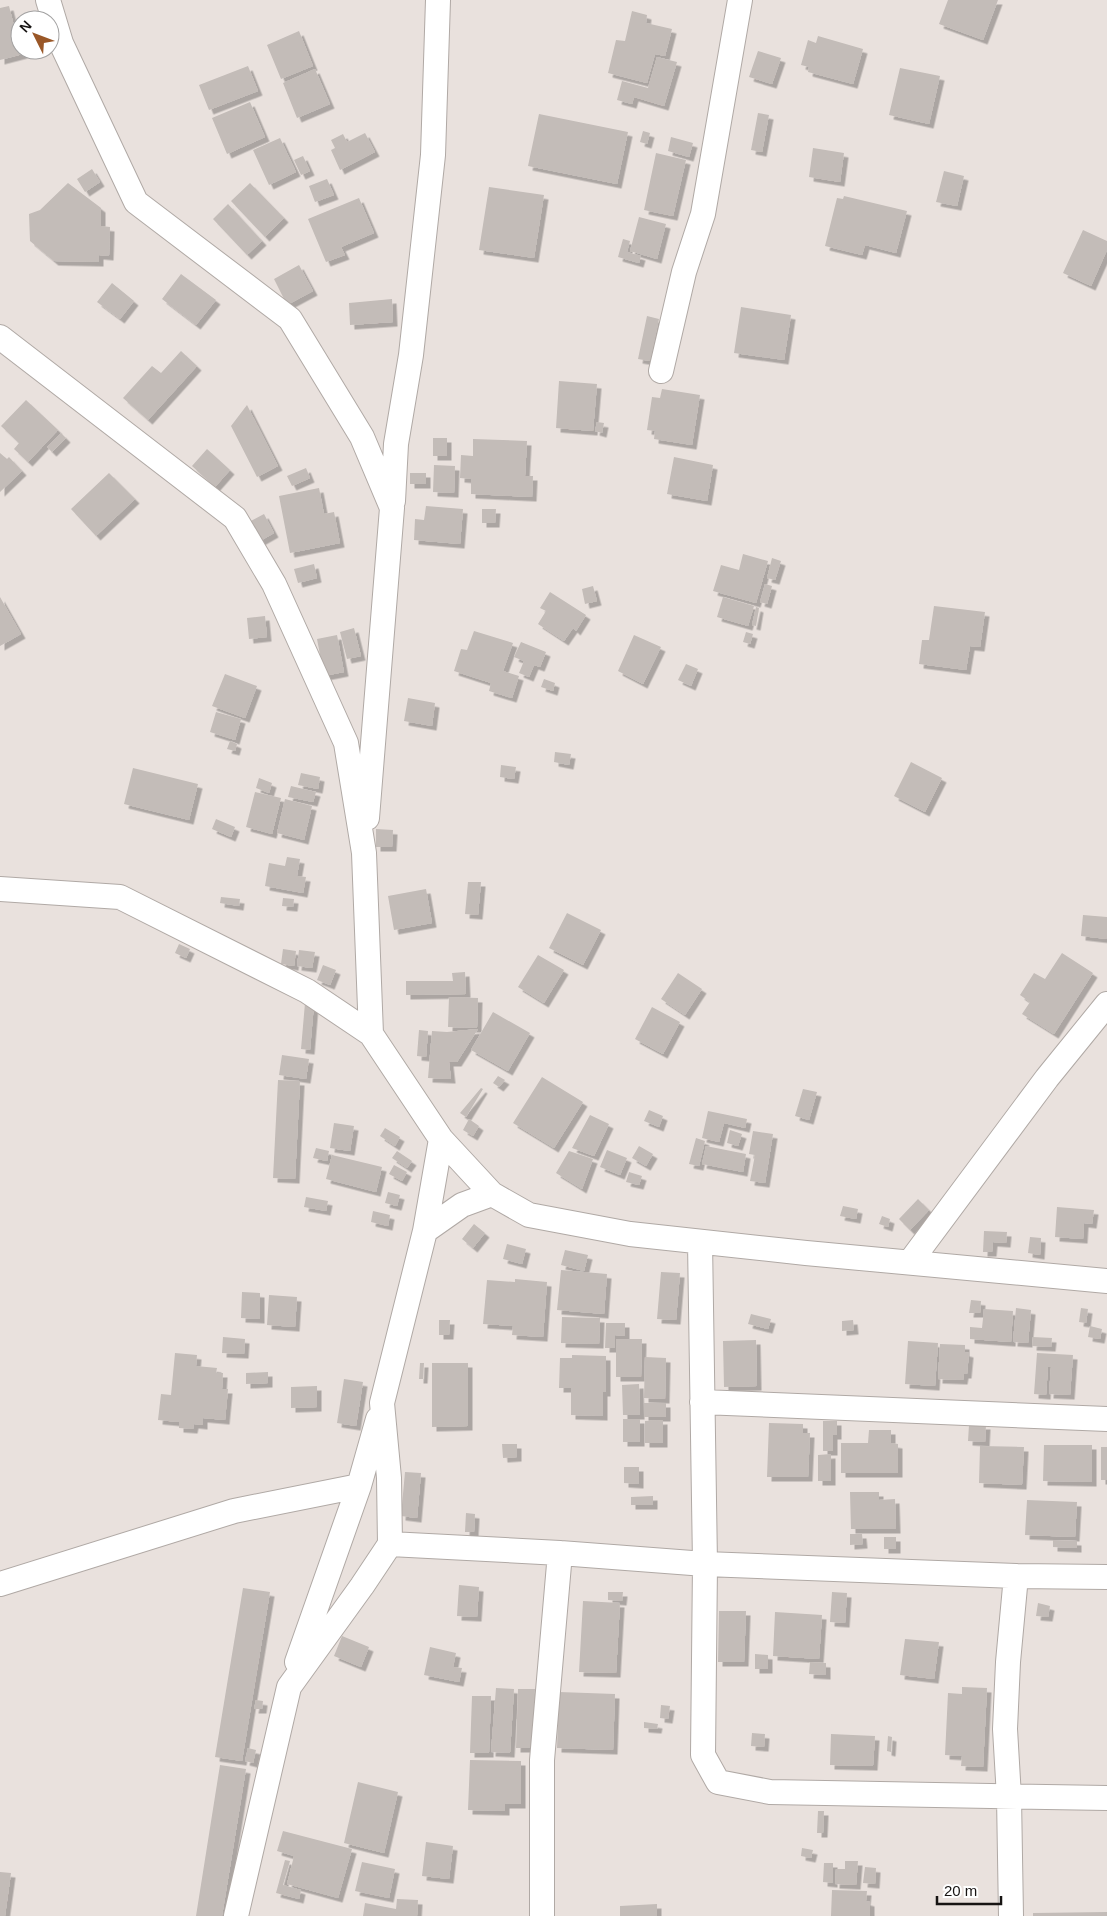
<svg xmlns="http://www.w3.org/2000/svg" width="1107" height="1916" viewBox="0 0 1107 1916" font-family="Helvetica,sans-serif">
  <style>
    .building { fill: #c3bcb8; filter: url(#shadow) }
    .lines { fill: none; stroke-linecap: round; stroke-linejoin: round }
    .street-casing { stroke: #b0a9a5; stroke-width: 26 }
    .street { stroke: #fff; stroke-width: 24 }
  </style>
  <defs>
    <filter id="shadow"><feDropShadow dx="4.5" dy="4.5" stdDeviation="0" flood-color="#0004"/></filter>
  </defs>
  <rect width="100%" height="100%" fill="#e9e1dd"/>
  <path class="building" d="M 948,0 L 998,0 L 983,40 L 939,24 Z
    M 9,6 L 20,50 L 23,54 L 0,60 L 0,8 Z
    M 632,11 L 647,15 L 646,23 L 672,29 L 665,56 L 655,54 L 647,83 L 608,73 L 616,40 L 625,41 Z
    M 299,31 L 313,66 L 281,79 L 267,45 Z
    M 818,36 L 863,49 L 853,84 L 808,72 L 809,67 L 801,65 L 808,40 L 816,43 Z
    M 758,51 L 781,58 L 772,84 L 749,77 Z
    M 657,57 L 677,62 L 664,106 L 634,97 L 632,104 L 617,100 L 622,81 L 648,88 Z
    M 248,66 L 258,91 L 209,110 L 199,85 Z
    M 900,68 L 940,76 L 929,124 L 889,115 Z
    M 315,69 L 330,104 L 297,118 L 283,83 Z
    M 250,102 L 265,137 L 227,154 L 212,118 Z
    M 758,113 L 769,115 L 762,152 L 751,150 Z
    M 539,114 L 628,132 L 617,184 L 528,166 Z
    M 643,131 L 650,133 L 647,144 L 640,142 Z
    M 365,133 L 375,152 L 340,170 L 331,150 L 335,148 L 331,140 L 343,134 L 347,142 Z
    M 671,137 L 693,143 L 689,157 L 668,151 Z
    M 280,138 L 296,172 L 269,185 L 253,150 Z
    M 813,148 L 844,153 L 840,182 L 809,177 Z
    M 656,153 L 686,160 L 673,216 L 644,210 Z
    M 303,156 L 310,171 L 301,175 L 294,160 Z
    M 92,169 L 100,182 L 85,192 L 77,179 Z
    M 944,171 L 964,176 L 957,206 L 936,202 Z
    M 327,179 L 334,195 L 315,202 L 309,186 Z
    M 68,183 L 101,208 L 101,226 L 110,227 L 109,256 L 99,255 L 99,262 L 54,261 L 30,241 L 29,214 L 40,210 Z
    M 250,183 L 284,218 L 265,237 L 231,201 Z
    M 489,187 L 544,195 L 534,258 L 479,250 Z
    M 844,196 L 907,211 L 896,253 L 865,245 L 862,255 L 825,246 L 837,198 L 843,199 Z
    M 359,198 L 374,233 L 341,247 L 345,255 L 326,262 L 308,219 Z
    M 228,204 L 262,241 L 247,255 L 213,219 Z
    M 639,217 L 666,224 L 657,259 L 630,251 Z
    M 1083,230 L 1107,241 L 1107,250 L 1091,286 L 1063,273 Z
    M 623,239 L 630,241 L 627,252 L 641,256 L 639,263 L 618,257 Z
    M 299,265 L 313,291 L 287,305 L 274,279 Z
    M 181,274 L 216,300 L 196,325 L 162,299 Z
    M 112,283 L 134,301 L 120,319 L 97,302 Z
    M 392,299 L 393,322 L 350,325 L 349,303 Z
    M 741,307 L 791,315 L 784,360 L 734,353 Z
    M 647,316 L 659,319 L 650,361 L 638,359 Z
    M 181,351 L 197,366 L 148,420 L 123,398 L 152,366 L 161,373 Z
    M 559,381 L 597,384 L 593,431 L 556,428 Z
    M 662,389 L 700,395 L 692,445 L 654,439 L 655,431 L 647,430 L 652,397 L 660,398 Z
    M 26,400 L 58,430 L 28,462 L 14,449 L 19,443 L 1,426 Z
    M 247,405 L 278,466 L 257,477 L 231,426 Z
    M 597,422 L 604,423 L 602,433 L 595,431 Z
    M 61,433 L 66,438 L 52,452 L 47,447 Z
    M 433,438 L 447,438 L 447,456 L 433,456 Z
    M 473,439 L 527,441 L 525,476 L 533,476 L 532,497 L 471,494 L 471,479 L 460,478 L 461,455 L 473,456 Z
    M 207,449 L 230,470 L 215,487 L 192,466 Z
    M 0,453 L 7,459 L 9,457 L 22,471 L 0,492 Z
    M 674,457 L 713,465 L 707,501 L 667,494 Z
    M 434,465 L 455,466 L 454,493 L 433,492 Z
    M 306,468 L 310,478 L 292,486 L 287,476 Z
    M 109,473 L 135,499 L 96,536 L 71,509 Z
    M 410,473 L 426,473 L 426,484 L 410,484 Z
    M 319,488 L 324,514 L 334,512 L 340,543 L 290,553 L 279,496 Z
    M 426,506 L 463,509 L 460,544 L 414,540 L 415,519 L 424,520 Z
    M 482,509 L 496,509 L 495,523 L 482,523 Z
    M 264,514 L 274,533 L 260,541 L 249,522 Z
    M 743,554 L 768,561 L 756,603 L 713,591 L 721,565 L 739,570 Z
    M 772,558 L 781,561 L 775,580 L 767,578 Z
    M 314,564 L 317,578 L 298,583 L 294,569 Z
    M 765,584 L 772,586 L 767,604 L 760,602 Z
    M 593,586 L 597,601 L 585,604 L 582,589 Z
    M 550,592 L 586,615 L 576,631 L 573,628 L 564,641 L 538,624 L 546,611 L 540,608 Z
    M 0,597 L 21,634 L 0,646 Z
    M 723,597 L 754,606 L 748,626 L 717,617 Z
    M 934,606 L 985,612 L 980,647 L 970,646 L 966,670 L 919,664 L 922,640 L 929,640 Z
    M 756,607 L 759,608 L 756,626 L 752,625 Z
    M 265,616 L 267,637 L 249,639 L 247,618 Z
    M 354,628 L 361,656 L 347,659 L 340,632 Z
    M 474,631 L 513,643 L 503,671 L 519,676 L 512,698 L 489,691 L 491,683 L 454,671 L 461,649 L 467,650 Z
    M 746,632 L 753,634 L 750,644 L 743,642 Z
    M 337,635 L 344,672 L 324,676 L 317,639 Z
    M 634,635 L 661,647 L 643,684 L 618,671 Z
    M 521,642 L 546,652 L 540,667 L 534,665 L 529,677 L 519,673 L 524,661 L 514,657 Z
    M 686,664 L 698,669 L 691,686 L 678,680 Z
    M 225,674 L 257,686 L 245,718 L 212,706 Z
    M 544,679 L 555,683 L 553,691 L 541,687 Z
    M 408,698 L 435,703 L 432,726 L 404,721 Z
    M 216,712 L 241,719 L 235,740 L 210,732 Z
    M 230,741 L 237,744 L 235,751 L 227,749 Z
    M 555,752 L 571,754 L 569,765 L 554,762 Z
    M 911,762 L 942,778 L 925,812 L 894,796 Z
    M 501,765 L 516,767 L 514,779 L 500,777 Z
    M 133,768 L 198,784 L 189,820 L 124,804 Z
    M 301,773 L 320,777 L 318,789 L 298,785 Z
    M 259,778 L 272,783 L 269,793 L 256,788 Z
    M 291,786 L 316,792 L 313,802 L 288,797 Z
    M 255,792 L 281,798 L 272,834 L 246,827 Z
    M 285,799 L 312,806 L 304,840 L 277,833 Z
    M 216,819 L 235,827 L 231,837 L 212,829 Z
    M 376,829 L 393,830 L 392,847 L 376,847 Z
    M 287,857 L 300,859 L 297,876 L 306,877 L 303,893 L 265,886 L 269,863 L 285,866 Z
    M 468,882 L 481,882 L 478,915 L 465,914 Z
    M 426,889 L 432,923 L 394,930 L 388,896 Z
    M 221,897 L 240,899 L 239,906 L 220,903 Z
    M 283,898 L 294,899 L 293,907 L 282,906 Z
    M 567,913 L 601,930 L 583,965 L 549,948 Z
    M 1083,915 L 1107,917 L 1107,939 L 1081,936 Z
    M 179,944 L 190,949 L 186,958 L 175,953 Z
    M 283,949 L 296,951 L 294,966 L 281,964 Z
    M 299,950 L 315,952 L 312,968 L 297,966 Z
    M 1062,953 L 1093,973 L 1054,1034 L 1022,1014 L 1030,1002 L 1020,995 L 1034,973 L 1045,979 Z
    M 538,955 L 564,970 L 544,1003 L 518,987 Z
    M 323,965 L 336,970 L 330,985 L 317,980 Z
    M 465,972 L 466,994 L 406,995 L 406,981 L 453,981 L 452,973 Z
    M 678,973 L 702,989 L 685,1015 L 661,999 Z
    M 449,997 L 478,998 L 477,1028 L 448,1027 Z
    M 305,1003 L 314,1004 L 310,1050 L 301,1049 Z
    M 652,1007 L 680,1022 L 663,1054 L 635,1039 Z
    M 493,1012 L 530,1033 L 508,1071 L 471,1050 Z
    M 478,1029 L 457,1062 L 449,1062 L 451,1079 L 428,1078 L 432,1031 L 447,1032 Z
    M 419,1030 L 428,1031 L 426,1057 L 417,1056 Z
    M 282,1055 L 309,1059 L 306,1079 L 279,1075 Z
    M 498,1076 L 505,1080 L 499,1087 L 493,1083 Z
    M 542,1077 L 583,1102 L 554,1148 L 513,1123 Z
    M 278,1080 L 300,1081 L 295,1179 L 273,1178 Z
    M 481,1088 L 483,1089 L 466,1117 L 460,1113 Z
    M 803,1089 L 817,1092 L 809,1120 L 795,1116 Z
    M 649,1110 L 663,1116 L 659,1127 L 644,1121 Z
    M 708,1111 L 747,1119 L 745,1128 L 724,1123 L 719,1142 L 702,1138 Z
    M 590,1115 L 609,1124 L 594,1156 L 572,1148 Z
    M 469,1119 L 479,1126 L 473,1136 L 463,1130 Z
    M 334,1123 L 354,1126 L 350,1151 L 330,1148 Z
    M 385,1128 L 400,1137 L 395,1146 L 380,1136 Z
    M 730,1130 L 742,1134 L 738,1146 L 727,1143 Z
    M 753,1131 L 773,1134 L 765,1183 L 750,1181 L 755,1155 L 749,1154 Z
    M 696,1138 L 705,1141 L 699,1166 L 689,1164 Z
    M 639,1146 L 653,1154 L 646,1166 L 632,1158 Z
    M 706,1146 L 746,1154 L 743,1172 L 702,1164 Z
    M 316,1148 L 329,1151 L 327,1161 L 313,1158 Z
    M 607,1150 L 627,1158 L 620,1175 L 600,1167 Z
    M 397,1151 L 412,1161 L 407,1168 L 392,1158 Z
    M 569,1151 L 593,1159 L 582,1189 L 556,1173 Z
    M 332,1155 L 382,1167 L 376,1192 L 326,1179 Z
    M 394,1165 L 407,1172 L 402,1181 L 389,1174 Z
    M 629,1172 L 642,1176 L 639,1185 L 626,1182 Z
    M 388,1192 L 400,1195 L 397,1206 L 385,1203 Z
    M 306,1197 L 328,1201 L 326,1211 L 304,1207 Z
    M 918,1199 L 929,1210 L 910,1230 L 899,1219 Z
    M 843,1206 L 858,1209 L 856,1219 L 840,1216 Z
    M 1057,1207 L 1094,1210 L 1092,1224 L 1084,1223 L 1083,1239 L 1055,1237 Z
    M 373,1211 L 390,1215 L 388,1226 L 371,1222 Z
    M 882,1216 L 890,1219 L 888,1227 L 879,1224 Z
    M 474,1224 L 485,1233 L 473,1248 L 462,1239 Z
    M 984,1231 L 1007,1232 L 1006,1243 L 993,1242 L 992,1252 L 983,1252 Z
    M 1030,1237 L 1041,1238 L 1040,1255 L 1028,1253 Z
    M 507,1244 L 526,1249 L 522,1264 L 503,1259 Z
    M 565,1250 L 588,1255 L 584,1271 L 561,1265 Z
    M 561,1270 L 607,1274 L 604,1314 L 557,1310 Z
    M 661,1272 L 680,1273 L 676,1320 L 657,1319 Z
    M 515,1279 L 547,1282 L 543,1337 L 512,1335 L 513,1326 L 483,1324 L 487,1280 L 515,1282 Z
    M 242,1292 L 260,1293 L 260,1319 L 241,1318 Z
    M 269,1295 L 297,1297 L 295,1327 L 267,1325 Z
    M 971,1300 L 981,1301 L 980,1313 L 969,1313 Z
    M 1016,1308 L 1031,1310 L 1028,1343 L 1013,1342 Z
    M 1081,1308 L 1088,1309 L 1086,1323 L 1079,1322 Z
    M 984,1309 L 1013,1311 L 1011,1342 L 970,1339 L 970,1327 L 982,1328 Z
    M 751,1314 L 771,1319 L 768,1329 L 748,1324 Z
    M 562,1317 L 600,1318 L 599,1344 L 561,1343 Z
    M 439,1320 L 450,1320 L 449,1335 L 439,1335 Z
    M 853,1320 L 854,1330 L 842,1331 L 842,1321 Z
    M 606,1323 L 625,1323 L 625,1336 L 615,1335 L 615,1348 L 605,1348 Z
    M 1090,1326 L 1102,1329 L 1100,1339 L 1088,1337 Z
    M 223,1337 L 245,1339 L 244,1354 L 222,1353 Z
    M 1033,1337 L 1052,1338 L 1051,1347 L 1032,1346 Z
    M 616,1339 L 642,1339 L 641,1377 L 616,1377 Z
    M 756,1340 L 757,1386 L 724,1387 L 723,1341 Z
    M 908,1341 L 938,1343 L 935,1386 L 905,1384 Z
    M 940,1344 L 965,1345 L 965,1352 L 969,1353 L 967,1374 L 964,1374 L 963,1380 L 938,1379 Z
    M 175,1353 L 197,1355 L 196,1366 L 217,1368 L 216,1373 L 223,1373 L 222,1389 L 228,1389 L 225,1420 L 203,1418 L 203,1425 L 194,1424 L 193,1429 L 179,1428 L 179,1422 L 158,1420 L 161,1394 L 171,1395 Z
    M 1037,1353 L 1073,1355 L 1070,1395 L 1049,1394 L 1051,1367 L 1048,1367 L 1046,1395 L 1034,1394 Z
    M 572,1355 L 606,1356 L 606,1392 L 603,1392 L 603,1416 L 571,1415 L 571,1388 L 559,1388 L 560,1358 L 572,1358 Z
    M 645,1357 L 666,1358 L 665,1399 L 644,1398 Z
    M 420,1363 L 424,1363 L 423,1379 L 419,1379 Z
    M 432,1363 L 468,1363 L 468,1426 L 432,1427 Z
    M 268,1372 L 268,1383 L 246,1384 L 246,1373 Z
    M 344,1379 L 363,1382 L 356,1426 L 337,1423 Z
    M 639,1384 L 640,1415 L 623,1415 L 622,1385 Z
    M 317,1386 L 317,1407 L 291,1408 L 291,1387 Z
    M 644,1403 L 666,1403 L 666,1417 L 644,1417 Z
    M 623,1419 L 640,1419 L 640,1442 L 623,1442 Z
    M 663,1420 L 663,1443 L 645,1443 L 645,1421 Z
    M 823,1421 L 837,1421 L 837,1435 L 833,1435 L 833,1451 L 823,1451 Z
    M 769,1423 L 803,1424 L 803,1433 L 810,1433 L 808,1477 L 767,1477 Z
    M 969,1425 L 986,1425 L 985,1442 L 968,1441 Z
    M 869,1430 L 891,1430 L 891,1443 L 898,1444 L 898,1473 L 841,1473 L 841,1443 L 868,1443 Z
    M 502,1444 L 517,1444 L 517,1457 L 503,1458 Z
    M 1044,1445 L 1092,1445 L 1092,1482 L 1043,1481 Z
    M 980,1446 L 1024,1447 L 1022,1485 L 979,1483 Z
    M 1101,1447 L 1107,1447 L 1107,1480 L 1101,1480 Z
    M 831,1454 L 831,1481 L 818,1481 L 818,1455 Z
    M 624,1467 L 639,1467 L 639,1484 L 624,1483 Z
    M 405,1472 L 421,1473 L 417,1518 L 401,1516 Z
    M 850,1492 L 879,1492 L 879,1500 L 895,1499 L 896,1529 L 851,1529 Z
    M 653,1496 L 653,1505 L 631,1505 L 631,1497 Z
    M 1027,1500 L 1077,1502 L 1075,1537 L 1025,1535 Z
    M 466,1513 L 475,1514 L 474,1532 L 465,1532 Z
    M 850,1534 L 862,1534 L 863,1544 L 850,1545 Z
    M 884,1537 L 896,1537 L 896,1549 L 884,1549 Z
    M 1053,1540 L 1077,1541 L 1077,1548 L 1053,1547 Z
    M 459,1585 L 479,1587 L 477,1617 L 457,1616 Z
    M 243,1588 L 270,1592 L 242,1761 L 215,1757 Z
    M 608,1592 L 623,1592 L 622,1601 L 608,1600 Z
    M 832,1592 L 847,1593 L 845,1623 L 830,1622 Z
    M 583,1601 L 620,1603 L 616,1673 L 579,1672 Z
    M 1038,1603 L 1050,1606 L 1048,1617 L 1036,1616 Z
    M 719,1611 L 746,1611 L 744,1662 L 718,1662 Z
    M 775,1612 L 822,1615 L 819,1659 L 773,1656 Z
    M 342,1636 L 369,1647 L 361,1667 L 334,1656 Z
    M 905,1639 L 939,1642 L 934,1679 L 900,1675 Z
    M 430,1647 L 456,1653 L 453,1667 L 462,1668 L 459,1682 L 424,1675 Z
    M 755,1654 L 768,1655 L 768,1669 L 755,1669 Z
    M 810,1662 L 826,1663 L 826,1675 L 809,1674 Z
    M 962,1687 L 987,1688 L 983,1767 L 961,1766 L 962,1756 L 945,1755 L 948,1693 L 962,1694 Z
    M 496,1688 L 514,1689 L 510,1753 L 491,1752 Z
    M 518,1689 L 535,1689 L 532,1748 L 516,1748 Z
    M 559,1692 L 615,1694 L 613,1750 L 557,1748 Z
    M 472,1696 L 491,1696 L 489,1753 L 470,1753 Z
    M 256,1700 L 263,1701 L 262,1709 L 254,1709 Z
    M 661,1705 L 670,1706 L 668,1719 L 660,1718 Z
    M 644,1722 L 658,1724 L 657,1729 L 644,1728 Z
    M 752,1733 L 765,1734 L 764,1747 L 751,1746 Z
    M 831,1734 L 875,1736 L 873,1766 L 830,1765 Z
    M 888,1736 L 892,1737 L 891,1752 L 887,1751 Z
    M 248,1748 L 256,1750 L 253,1763 L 245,1761 Z
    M 470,1760 L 521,1761 L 521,1804 L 505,1804 L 505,1811 L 468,1810 Z
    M 220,1765 L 246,1769 L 222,1916 L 196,1916 Z
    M 358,1782 L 398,1792 L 384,1853 L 344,1843 Z
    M 818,1811 L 824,1811 L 823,1833 L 817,1833 Z
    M 283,1831 L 352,1849 L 338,1898 L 287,1884 L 294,1856 L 277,1851 Z
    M 426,1842 L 453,1846 L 449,1879 L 422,1876 Z
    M 802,1848 L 813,1850 L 811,1858 L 801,1856 Z
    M 285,1860 L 290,1861 L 283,1885 L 301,1890 L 299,1899 L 276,1893 Z
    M 845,1861 L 858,1861 L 856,1885 L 835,1884 L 836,1869 L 845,1869 Z
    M 362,1862 L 395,1869 L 389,1898 L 355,1891 Z
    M 824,1863 L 833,1863 L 833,1883 L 823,1882 Z
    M 865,1867 L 876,1868 L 875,1884 L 863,1883 Z
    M 0,1872 L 11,1873 L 5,1916 L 0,1916 Z
    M 832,1890 L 867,1891 L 866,1901 L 870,1902 L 870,1916 L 831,1916 Z
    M 397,1899 L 418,1900 L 417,1916 L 363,1916 L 365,1903 L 396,1909 Z
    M 657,1904 L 657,1916 L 620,1916 L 620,1906 Z
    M 1107,1912 L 1107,1916 L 1033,1916 L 1033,1913 Z"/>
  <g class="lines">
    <defs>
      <path id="street" d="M 48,0 L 61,43 L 136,202 L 290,319 L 362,437 L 392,508 L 367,818
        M 0,337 L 235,518 L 274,584 L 346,743 L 364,853 L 371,1034 L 441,1139 L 492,1194 L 529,1215 L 630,1234 L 806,1253 L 1107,1281
        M 661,371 L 684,272 L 703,214 L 740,0
        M 393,501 L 396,444 L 411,355 L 433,155 L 438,0
        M 0,889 L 120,897 L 307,991 L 371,1034
        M 425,1231 L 462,1205 L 492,1194
        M 700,1242 L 705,1564 L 703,1755 L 718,1782 L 770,1792 L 1107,1798
        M 910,1262 L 1047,1078 L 1107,1004
        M 702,1402 L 1107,1419
        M 390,1544 L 560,1553 L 705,1564 L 1016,1576 L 1107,1577
        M 0,1584 L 234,1511 L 359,1486
        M 297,1662 L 359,1486 L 378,1419
        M 236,1916 L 289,1687 L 362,1586 L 390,1544 L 389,1478 L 382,1403 L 425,1231 L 441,1139
        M 542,1916 L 542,1760 L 560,1553
        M 1011,1916 L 1009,1797 L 1005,1729 L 1008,1662 L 1016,1576"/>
    </defs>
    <use href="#street" class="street-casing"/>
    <use href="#street" class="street"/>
  </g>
  <g transform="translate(35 35) rotate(312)"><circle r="24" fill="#ffffff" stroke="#a2a1a1"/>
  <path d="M0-4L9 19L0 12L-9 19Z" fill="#9a5727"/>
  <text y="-8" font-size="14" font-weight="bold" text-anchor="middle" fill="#171413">N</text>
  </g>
  <path d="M937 1896v8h64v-8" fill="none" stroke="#171413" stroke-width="2.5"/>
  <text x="944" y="1896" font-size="15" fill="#171413" stroke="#ffffff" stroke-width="4" paint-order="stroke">20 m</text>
</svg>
